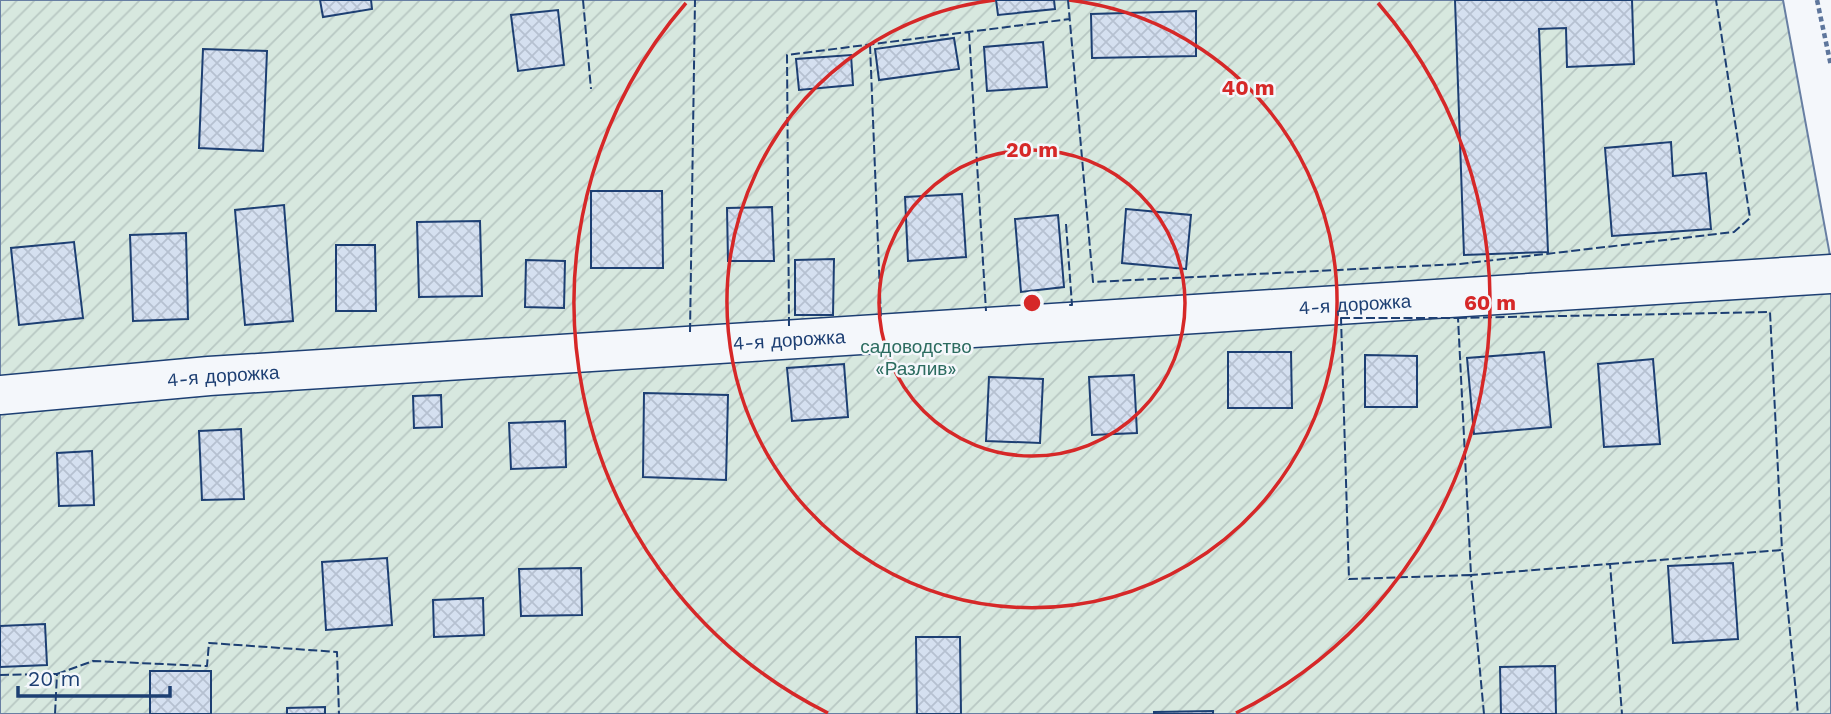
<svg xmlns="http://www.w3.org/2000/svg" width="1831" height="714" viewBox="0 0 1831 714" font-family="'Work Sans',sans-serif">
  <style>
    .garden { fill: url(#garden-furrows); stroke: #687fa3; stroke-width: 2 }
    .building { fill: url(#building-cross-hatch); stroke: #1d3f73; stroke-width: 2 }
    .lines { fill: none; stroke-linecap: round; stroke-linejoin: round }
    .minor-casing { stroke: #1d3f73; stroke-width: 41 }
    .path { stroke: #5e769c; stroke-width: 4.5; stroke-dasharray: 5 3.5; stroke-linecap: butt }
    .minor { stroke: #f4f7fb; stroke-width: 38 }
    .fence { stroke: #1d3f73; stroke-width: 2; stroke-dasharray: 9 3.5; stroke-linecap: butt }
    .ring { fill: none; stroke: #d62828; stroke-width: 3.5 }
    .labels { text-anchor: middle; stroke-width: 5; stroke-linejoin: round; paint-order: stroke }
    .street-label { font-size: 19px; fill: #1d3f73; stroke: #f4f7fb }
    .park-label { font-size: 19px; fill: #2c6c60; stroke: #f4f7fb }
    .centre { fill: #d62828; stroke: #f4f7fb; stroke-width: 3.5 }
    .ring-label { font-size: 21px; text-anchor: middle; font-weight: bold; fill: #d62828; stroke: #f4f7fb; stroke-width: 5; stroke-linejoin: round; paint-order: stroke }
  </style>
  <defs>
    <pattern id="garden-furrows" width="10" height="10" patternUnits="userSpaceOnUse" patternTransform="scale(1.75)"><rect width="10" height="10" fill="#d7e8df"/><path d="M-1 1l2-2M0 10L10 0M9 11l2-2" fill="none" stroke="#b8c8c3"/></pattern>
    <pattern id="building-cross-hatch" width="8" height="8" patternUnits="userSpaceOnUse" patternTransform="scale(1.75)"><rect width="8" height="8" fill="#d5e0f0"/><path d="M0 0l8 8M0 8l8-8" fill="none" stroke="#b6c1d1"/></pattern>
  </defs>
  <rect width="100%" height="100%" fill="#f4f7fb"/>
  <path class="garden" d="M 0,0 L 1783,0 L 1831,261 L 1831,714 L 0,714 Z"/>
  <path class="building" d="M 320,0 L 371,0 L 372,9 L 323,17 Z
    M 996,0 L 1054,0 L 1055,9 L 998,15 Z
    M 1455,0 L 1632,0 L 1634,64 L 1567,67 L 1566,28 L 1539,29 L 1548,252 L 1464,255 Z
    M 558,10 L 564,65 L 518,71 L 511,15 Z
    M 1196,11 L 1196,56 L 1092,58 L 1091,14 Z
    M 954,38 L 959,69 L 879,80 L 875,49 Z
    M 1043,42 L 1047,87 L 987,91 L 984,47 Z
    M 203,49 L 267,51 L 263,151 L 199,148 Z
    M 851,55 L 853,85 L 799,90 L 796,59 Z
    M 1671,142 L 1673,176 L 1706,173 L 1711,229 L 1612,236 L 1605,148 Z
    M 591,191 L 662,191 L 663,268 L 591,268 Z
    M 962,194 L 966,257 L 908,261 L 905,197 Z
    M 284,205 L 293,321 L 245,325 L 235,210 Z
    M 772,207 L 774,261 L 728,261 L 727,208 Z
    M 1126,209 L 1191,215 L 1186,269 L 1122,263 Z
    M 1058,215 L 1064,287 L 1021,292 L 1015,219 Z
    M 480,221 L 482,296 L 419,297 L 417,222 Z
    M 186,233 L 188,319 L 133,321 L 130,235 Z
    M 74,242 L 83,318 L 19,325 L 11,248 Z
    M 336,245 L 375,245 L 376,311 L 336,311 Z
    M 834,259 L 833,315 L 795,315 L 795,260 Z
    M 526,260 L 565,261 L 564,308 L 525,307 Z
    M 1228,352 L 1291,352 L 1292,408 L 1228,408 Z
    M 1544,352 L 1551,427 L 1474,434 L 1467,358 Z
    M 1365,355 L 1417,356 L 1417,407 L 1365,407 Z
    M 1653,359 L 1660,444 L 1604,447 L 1598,364 Z
    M 844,364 L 848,417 L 792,421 L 787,368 Z
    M 1134,375 L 1137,433 L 1092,435 L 1089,377 Z
    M 989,377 L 1043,379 L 1040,443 L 986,441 Z
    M 644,393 L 728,395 L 726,480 L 643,477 Z
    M 441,395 L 442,427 L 414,428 L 413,396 Z
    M 565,421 L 566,467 L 511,469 L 509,423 Z
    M 241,429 L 244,499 L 202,500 L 199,431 Z
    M 92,451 L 94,505 L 59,506 L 57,453 Z
    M 387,558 L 392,625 L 326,630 L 322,562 Z
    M 1733,563 L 1738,639 L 1673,643 L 1668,566 Z
    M 581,568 L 582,615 L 521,616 L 519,569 Z
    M 483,598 L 484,635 L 434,637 L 433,600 Z
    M 45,624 L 47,665 L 0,667 L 0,626 Z
    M 916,637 L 960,637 L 961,714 L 917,714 Z
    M 1555,666 L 1556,714 L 1501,714 L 1500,667 Z
    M 150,671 L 211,671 L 211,714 L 150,714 Z
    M 325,707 L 325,714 L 287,714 L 287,708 Z
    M 1213,711 L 1213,714 L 1154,714 L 1154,712 Z"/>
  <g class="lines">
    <defs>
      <g id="minor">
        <path id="s1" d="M 0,395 L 209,376 L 1831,274"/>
      </g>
    </defs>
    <use href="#minor" class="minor-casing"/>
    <path class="path" d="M 1817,0 L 1831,66"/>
    <use href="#minor" class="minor"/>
    <path class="fence" d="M 583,0 L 591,89
      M 1068,0 L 1093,282 L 1460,264 L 1734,232 L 1750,218 L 1716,0
      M 969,32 L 986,311
      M 870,45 L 881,319
      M 1066,224 L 1072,305 L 1068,305
      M 1341,318 L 1458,318 L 1471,575 L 1349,579 Z
      M 1458,318 L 1770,312 L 1782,550
      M 789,326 L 787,55 L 1070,19
      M 690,332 L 695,0
      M 1610,564 L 1782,550 L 1798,714
      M 57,674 L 93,661 L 207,666 L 209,643 L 337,652 L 339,714
      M 0,675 L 57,674 L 55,714
      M 1484,714 L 1471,575 L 1610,564 L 1622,714"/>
  </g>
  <g class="ring">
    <circle cx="1032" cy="303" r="153"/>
    <path d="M1069 0A305 305 0 1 1 995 0"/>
    <path d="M828 713A458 458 0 0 1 686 3M1378 3A458 458 0 0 1 1236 713"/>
  </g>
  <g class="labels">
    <g class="street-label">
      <text dy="7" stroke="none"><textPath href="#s1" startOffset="1358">4-я дорожка</textPath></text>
      <text dy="7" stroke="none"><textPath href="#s1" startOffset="791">4-я дорожка</textPath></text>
      <text dy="7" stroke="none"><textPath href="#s1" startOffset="224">4-я дорожка</textPath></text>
    </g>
    <g class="park-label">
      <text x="916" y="353">садоводство<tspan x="916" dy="22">«Разлив»</tspan></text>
    </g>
  </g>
  <circle cx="1032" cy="303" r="10" class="centre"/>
  <g class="ring-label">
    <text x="1248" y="95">40 m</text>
    <text x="1032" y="157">20 m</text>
    <text x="1490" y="310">60 m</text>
  </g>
  <path d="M18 686v10h152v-10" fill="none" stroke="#1d3f73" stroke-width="3.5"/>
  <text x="28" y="686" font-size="21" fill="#1d3f73" stroke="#f4f7fb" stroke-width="5" paint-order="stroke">20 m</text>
</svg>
